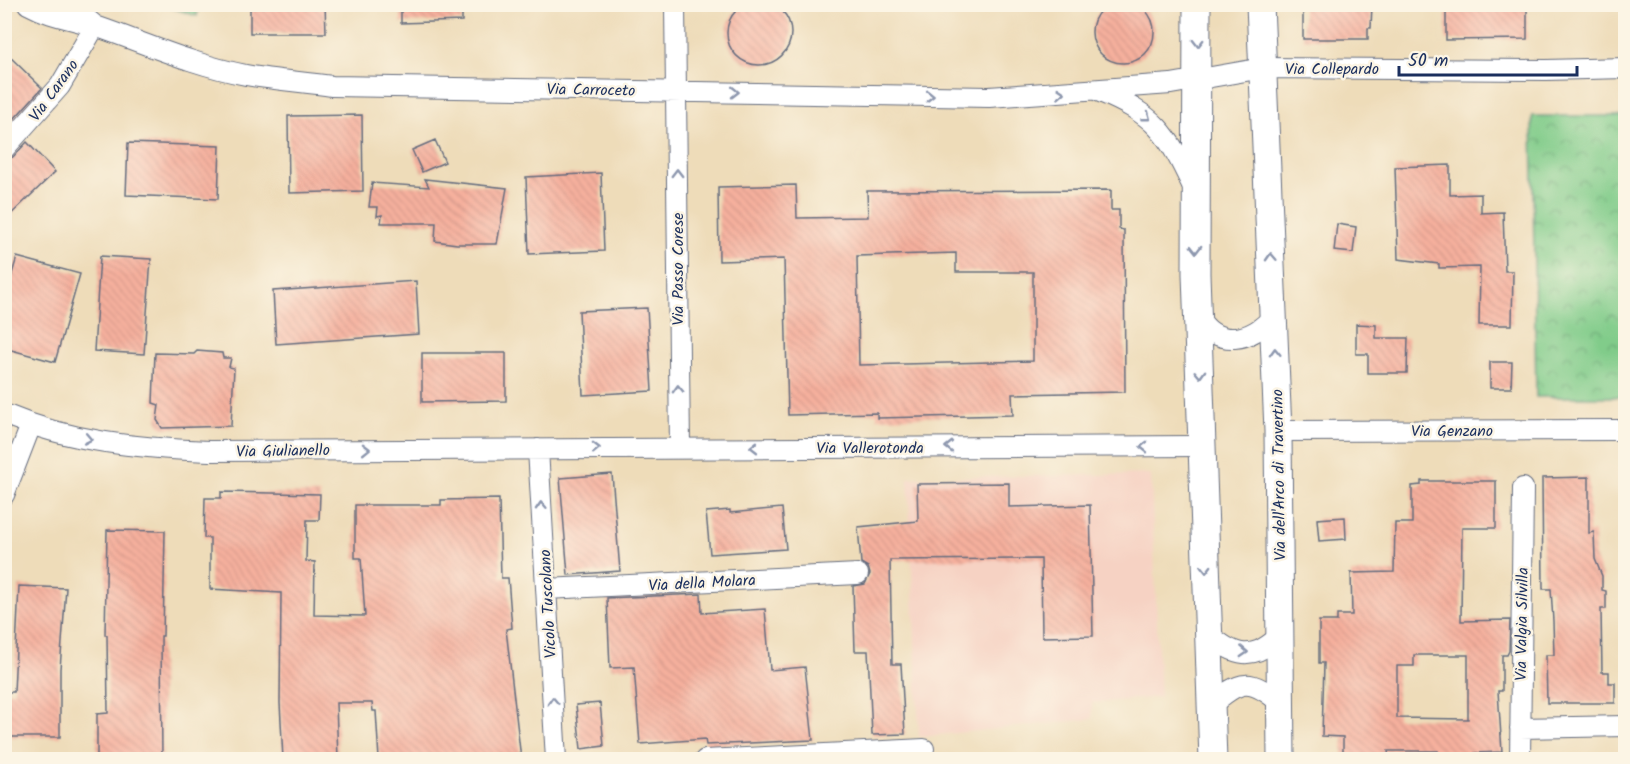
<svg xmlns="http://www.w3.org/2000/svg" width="1630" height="764" viewBox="0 0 1630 764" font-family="Kalam,sans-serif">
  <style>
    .built { fill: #f6d2c3 }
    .park { fill: url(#park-crowns); stroke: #4e7e74; stroke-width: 1.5 }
    .garden { fill: url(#garden-furrows); stroke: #4e7e74; stroke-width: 1.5 }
    .building { fill: url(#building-back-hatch); fill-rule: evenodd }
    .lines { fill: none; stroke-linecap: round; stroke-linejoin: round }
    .street-casing { stroke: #656c7e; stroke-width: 22 }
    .secondary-casing { stroke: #656c7e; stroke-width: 29 }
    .street { stroke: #fff; stroke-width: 20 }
    .secondary { stroke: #fff; stroke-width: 27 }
    .oneway { stroke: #8d97ae }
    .labels { text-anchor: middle; stroke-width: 5; stroke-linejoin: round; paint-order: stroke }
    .street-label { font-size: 16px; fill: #1b2f5e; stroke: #fcf5e5 }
  </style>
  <defs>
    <pattern id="park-crowns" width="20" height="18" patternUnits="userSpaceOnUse" patternTransform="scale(1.5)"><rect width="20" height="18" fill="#81cc8a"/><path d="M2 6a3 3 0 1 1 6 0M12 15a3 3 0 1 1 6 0" fill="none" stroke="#69a674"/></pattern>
    <pattern id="garden-furrows" width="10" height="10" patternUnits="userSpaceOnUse" patternTransform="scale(1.5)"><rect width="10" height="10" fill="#81cc8a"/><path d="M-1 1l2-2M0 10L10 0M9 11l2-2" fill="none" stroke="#69a674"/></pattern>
    <pattern id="building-back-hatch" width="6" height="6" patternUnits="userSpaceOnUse" patternTransform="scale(1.5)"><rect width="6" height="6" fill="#f6b09d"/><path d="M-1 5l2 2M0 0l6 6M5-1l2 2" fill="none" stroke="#d2988a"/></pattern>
  </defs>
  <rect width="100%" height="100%" fill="#fcf5e5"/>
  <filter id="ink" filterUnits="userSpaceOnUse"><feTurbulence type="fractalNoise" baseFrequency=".0167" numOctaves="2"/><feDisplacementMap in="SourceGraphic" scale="12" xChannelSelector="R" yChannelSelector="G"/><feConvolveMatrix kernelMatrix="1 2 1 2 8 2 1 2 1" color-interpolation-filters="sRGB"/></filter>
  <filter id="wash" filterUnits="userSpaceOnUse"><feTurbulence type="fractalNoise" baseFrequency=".008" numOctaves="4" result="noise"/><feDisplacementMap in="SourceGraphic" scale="24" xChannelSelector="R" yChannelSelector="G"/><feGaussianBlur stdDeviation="1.35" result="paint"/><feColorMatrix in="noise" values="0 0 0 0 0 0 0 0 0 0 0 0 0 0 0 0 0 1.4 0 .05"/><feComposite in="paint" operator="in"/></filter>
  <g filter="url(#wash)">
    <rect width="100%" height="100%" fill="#eedcb9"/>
    <path class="built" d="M 1151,474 L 1160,697 L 1092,703 L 1092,719 L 919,737 L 908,478 Z"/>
    <path class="park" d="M 1532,116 L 1625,116 L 1625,397 L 1536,397 Z"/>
    <path class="garden" d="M 163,5 L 199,5 L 197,16 Z"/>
    <g id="blocks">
      <path class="building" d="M1092 32a31 31 0 1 1 62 0a31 31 0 1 1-62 0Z
        M727 33a32 32 0 1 1 64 0a32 32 0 1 1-64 0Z
        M 250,4 L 325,4 L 326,33 L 250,33 Z
        M 401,4 L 462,4 L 462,21 L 401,23 Z
        M 1303,4 L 1372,4 L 1371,28 L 1368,28 L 1368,39 L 1303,39 Z
        M 1446,4 L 1527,4 L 1527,39 L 1446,40 Z
        M 4,51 L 42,88 L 4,130 Z
        M 362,115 L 363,191 L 289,193 L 288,116 Z
        M 435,140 L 445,162 L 422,172 L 412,150 Z
        M 27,142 L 55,172 L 4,221 L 4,161 L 13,157 Z
        M 128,143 L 220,146 L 218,199 L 126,195 Z
        M 1450,165 L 1450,195 L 1481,194 L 1481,213 L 1503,212 L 1505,271 L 1513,271 L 1512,325 L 1479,325 L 1480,267 L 1439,268 L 1439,264 L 1398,259 L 1395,167 Z
        M 601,173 L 604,251 L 529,254 L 526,177 Z
        M 425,179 L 507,188 L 497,244 L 457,244 L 435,241 L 436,223 L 381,223 L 382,215 L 377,216 L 378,207 L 369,207 L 372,183 L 429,187 Z
        M 796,185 L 797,218 L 868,217 L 867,191 L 1111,190 L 1111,210 L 1119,210 L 1119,229 L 1124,230 L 1125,392 L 1012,394 L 1013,415 L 877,418 L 877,413 L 788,415 L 784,259 L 719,261 L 718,187 ZM 956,253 L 956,272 L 1033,272 L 1033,361 L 859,365 L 857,256 Z
        M 1337,224 L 1356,227 L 1353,253 L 1334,251 Z
        M 100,256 L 151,259 L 144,354 L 94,351 Z
        M 17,257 L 80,274 L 55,362 L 4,348 L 4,301 Z
        M 416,281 L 419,334 L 276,344 L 273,291 Z
        M 647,308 L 652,391 L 583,395 L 579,311 Z
        M 1356,324 L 1376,325 L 1376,338 L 1408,338 L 1407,373 L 1368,373 L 1368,354 L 1356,354 Z
        M 197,351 L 222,353 L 223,358 L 231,358 L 229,367 L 234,368 L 231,426 L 162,428 L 157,420 L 159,405 L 153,403 L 155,353 L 194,354 Z
        M 422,353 L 506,353 L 506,401 L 422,402 Z
        M 1490,362 L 1512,362 L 1511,388 L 1490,388 Z
        M 612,474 L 620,571 L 568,575 L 560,478 Z
        M 1589,477 L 1589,533 L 1594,532 L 1595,559 L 1602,576 L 1602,590 L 1606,591 L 1606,609 L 1601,609 L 1602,672 L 1609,672 L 1609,683 L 1615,683 L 1615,703 L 1547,703 L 1546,655 L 1554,655 L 1553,621 L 1551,589 L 1543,589 L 1542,478 Z
        M 1421,481 L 1496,481 L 1496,528 L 1462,528 L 1461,621 L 1510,620 L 1509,651 L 1507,655 L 1502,655 L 1502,691 L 1498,691 L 1502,752 L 1475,753 L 1475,759 L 1439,759 L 1438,751 L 1388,751 L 1389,759 L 1343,759 L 1343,737 L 1322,736 L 1324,663 L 1319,663 L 1319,621 L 1337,621 L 1337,615 L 1352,615 L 1351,573 L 1394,572 L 1395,523 L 1412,523 L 1412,486 L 1421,485 ZM 1414,655 L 1468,655 L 1468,719 L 1397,718 L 1397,666 L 1414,666 Z
        M 1009,483 L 1009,507 L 1090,505 L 1093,636 L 1042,637 L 1041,559 L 890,560 L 892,664 L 901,664 L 905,734 L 872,735 L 868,651 L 855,651 L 853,586 L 865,584 L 870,574 L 868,567 L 861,563 L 858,527 L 918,521 L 917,484 Z
        M 221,492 L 320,494 L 319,520 L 307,520 L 306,561 L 315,562 L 314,615 L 365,616 L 361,558 L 355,558 L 355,505 L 441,505 L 441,500 L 499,499 L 501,578 L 508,578 L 512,628 L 506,629 L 521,759 L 379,759 L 376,711 L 373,711 L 372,703 L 336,703 L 338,759 L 283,759 L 280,703 L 281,593 L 210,589 L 210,538 L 204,538 L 205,498 L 221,498 Z
        M 782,508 L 786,549 L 710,554 L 706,512 L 730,510 L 730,513 Z
        M 1345,517 L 1346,539 L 1319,541 L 1317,519 Z
        M 107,530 L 165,531 L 163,636 L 161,636 L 162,759 L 97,759 L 97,714 L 108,713 L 107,635 L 105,635 Z
        M 19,586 L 66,588 L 60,669 L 60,737 L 4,737 L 4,692 L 14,692 Z
        M 701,594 L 702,613 L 765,609 L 770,670 L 805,667 L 813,740 L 706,745 L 705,739 L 640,744 L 634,667 L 610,668 L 607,598 Z
        M 600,703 L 604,746 L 581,749 L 576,705 Z"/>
    </g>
  </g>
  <g filter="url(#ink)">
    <use href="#blocks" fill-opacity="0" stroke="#656c7e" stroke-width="1.5"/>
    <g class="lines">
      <defs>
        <path id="street" d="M 28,4 C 54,18 72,18 98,27 C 147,44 194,65 246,75 C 274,80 303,82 332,86 L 989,97 L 1171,84 L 1263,68 L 1546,70 L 1626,68
          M 69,4 L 93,24
          M 675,4 L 680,448
          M 1098,91 C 1156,115 1167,132 1193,187
          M 4,149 L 60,86 L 95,26
          M 1198,316 C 1216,349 1253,342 1274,315
          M 4,414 C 70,442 138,448 209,451 L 1202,446
          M 1278,431 L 1626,430
          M 538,449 L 556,760
          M 4,495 L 31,425
          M 546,589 L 858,574
          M 1208,633 C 1234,657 1253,662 1280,635
          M 1212,705 C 1240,679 1251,678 1280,703
          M 1520,728 L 1626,726
          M 705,760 L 924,749
          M 1520,760 L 1523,488"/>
        <path id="secondary" d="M 1197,4 L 1196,274 L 1213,760
          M 1260,4 L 1278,431 L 1281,760"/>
      </defs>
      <use href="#street" class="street-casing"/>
      <use href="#secondary" class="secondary-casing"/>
      <use href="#street" class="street"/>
      <use href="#secondary" class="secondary"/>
    </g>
    <defs><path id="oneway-chevron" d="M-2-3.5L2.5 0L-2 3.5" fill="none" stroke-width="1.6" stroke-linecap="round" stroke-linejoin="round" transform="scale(1.5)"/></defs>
    <g class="oneway">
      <use href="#oneway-chevron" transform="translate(1198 43) rotate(90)"/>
      <use href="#oneway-chevron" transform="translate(735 92) rotate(1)"/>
      <use href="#oneway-chevron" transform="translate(1061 93) rotate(-4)"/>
      <use href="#oneway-chevron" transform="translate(930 96) rotate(1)"/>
      <use href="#oneway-chevron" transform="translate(1147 117) rotate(38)"/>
      <use href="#oneway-chevron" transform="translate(677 173) rotate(-90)"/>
      <use href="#oneway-chevron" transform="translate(1196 249) rotate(89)"/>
      <use href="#oneway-chevron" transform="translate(1271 257) rotate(-93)"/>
      <use href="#oneway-chevron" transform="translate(1275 352) rotate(-92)"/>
      <use href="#oneway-chevron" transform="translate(1200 374) rotate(88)"/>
      <use href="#oneway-chevron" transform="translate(678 389) rotate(-92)"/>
      <use href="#oneway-chevron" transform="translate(88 439) rotate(11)"/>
      <use href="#oneway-chevron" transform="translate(754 447) rotate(180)"/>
      <use href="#oneway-chevron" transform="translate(949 447) rotate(180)"/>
      <use href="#oneway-chevron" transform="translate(1144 447) rotate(180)"/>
      <use href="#oneway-chevron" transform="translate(596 448) rotate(-1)"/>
      <use href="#oneway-chevron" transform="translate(366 449) rotate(-1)"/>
      <use href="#oneway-chevron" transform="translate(541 506) rotate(-93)"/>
      <use href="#oneway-chevron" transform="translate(1206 569) rotate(89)"/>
      <use href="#oneway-chevron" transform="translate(1244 652) rotate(3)"/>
      <use href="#oneway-chevron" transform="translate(553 701) rotate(-93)"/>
    </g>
  </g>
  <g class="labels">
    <g class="street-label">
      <text x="1332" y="74">Via Collepardo</text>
      <text transform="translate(591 89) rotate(1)" y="6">Via Carroceto</text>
      <text transform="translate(53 90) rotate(-54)" y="6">Via Carano</text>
      <text transform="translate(677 269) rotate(-90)" y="6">Via Passo Corese</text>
      <text x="1452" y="436">Via Genzano</text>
      <text x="870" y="453">Via Vallerotonda</text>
      <text transform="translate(283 450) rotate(-1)" y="6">Via Giulianello</text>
      <text transform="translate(1278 475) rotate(-91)" y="6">Via dell'Arco di Travertino</text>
      <text transform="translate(702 582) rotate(-3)" y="6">Via della Molara</text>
      <text transform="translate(547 604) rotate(-93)" y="6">Vicolo Tuscolano</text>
      <text transform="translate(1521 624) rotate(-89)" y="6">Via Valgia Silvilla</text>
    </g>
  </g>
  <rect width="1630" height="764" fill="none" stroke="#fcf5e5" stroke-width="24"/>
  <path d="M1399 66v9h178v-9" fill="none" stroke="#1b2f5e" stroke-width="3"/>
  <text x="1408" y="66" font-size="18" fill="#1b2f5e" stroke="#fcf5e5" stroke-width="4.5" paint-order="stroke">50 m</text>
</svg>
